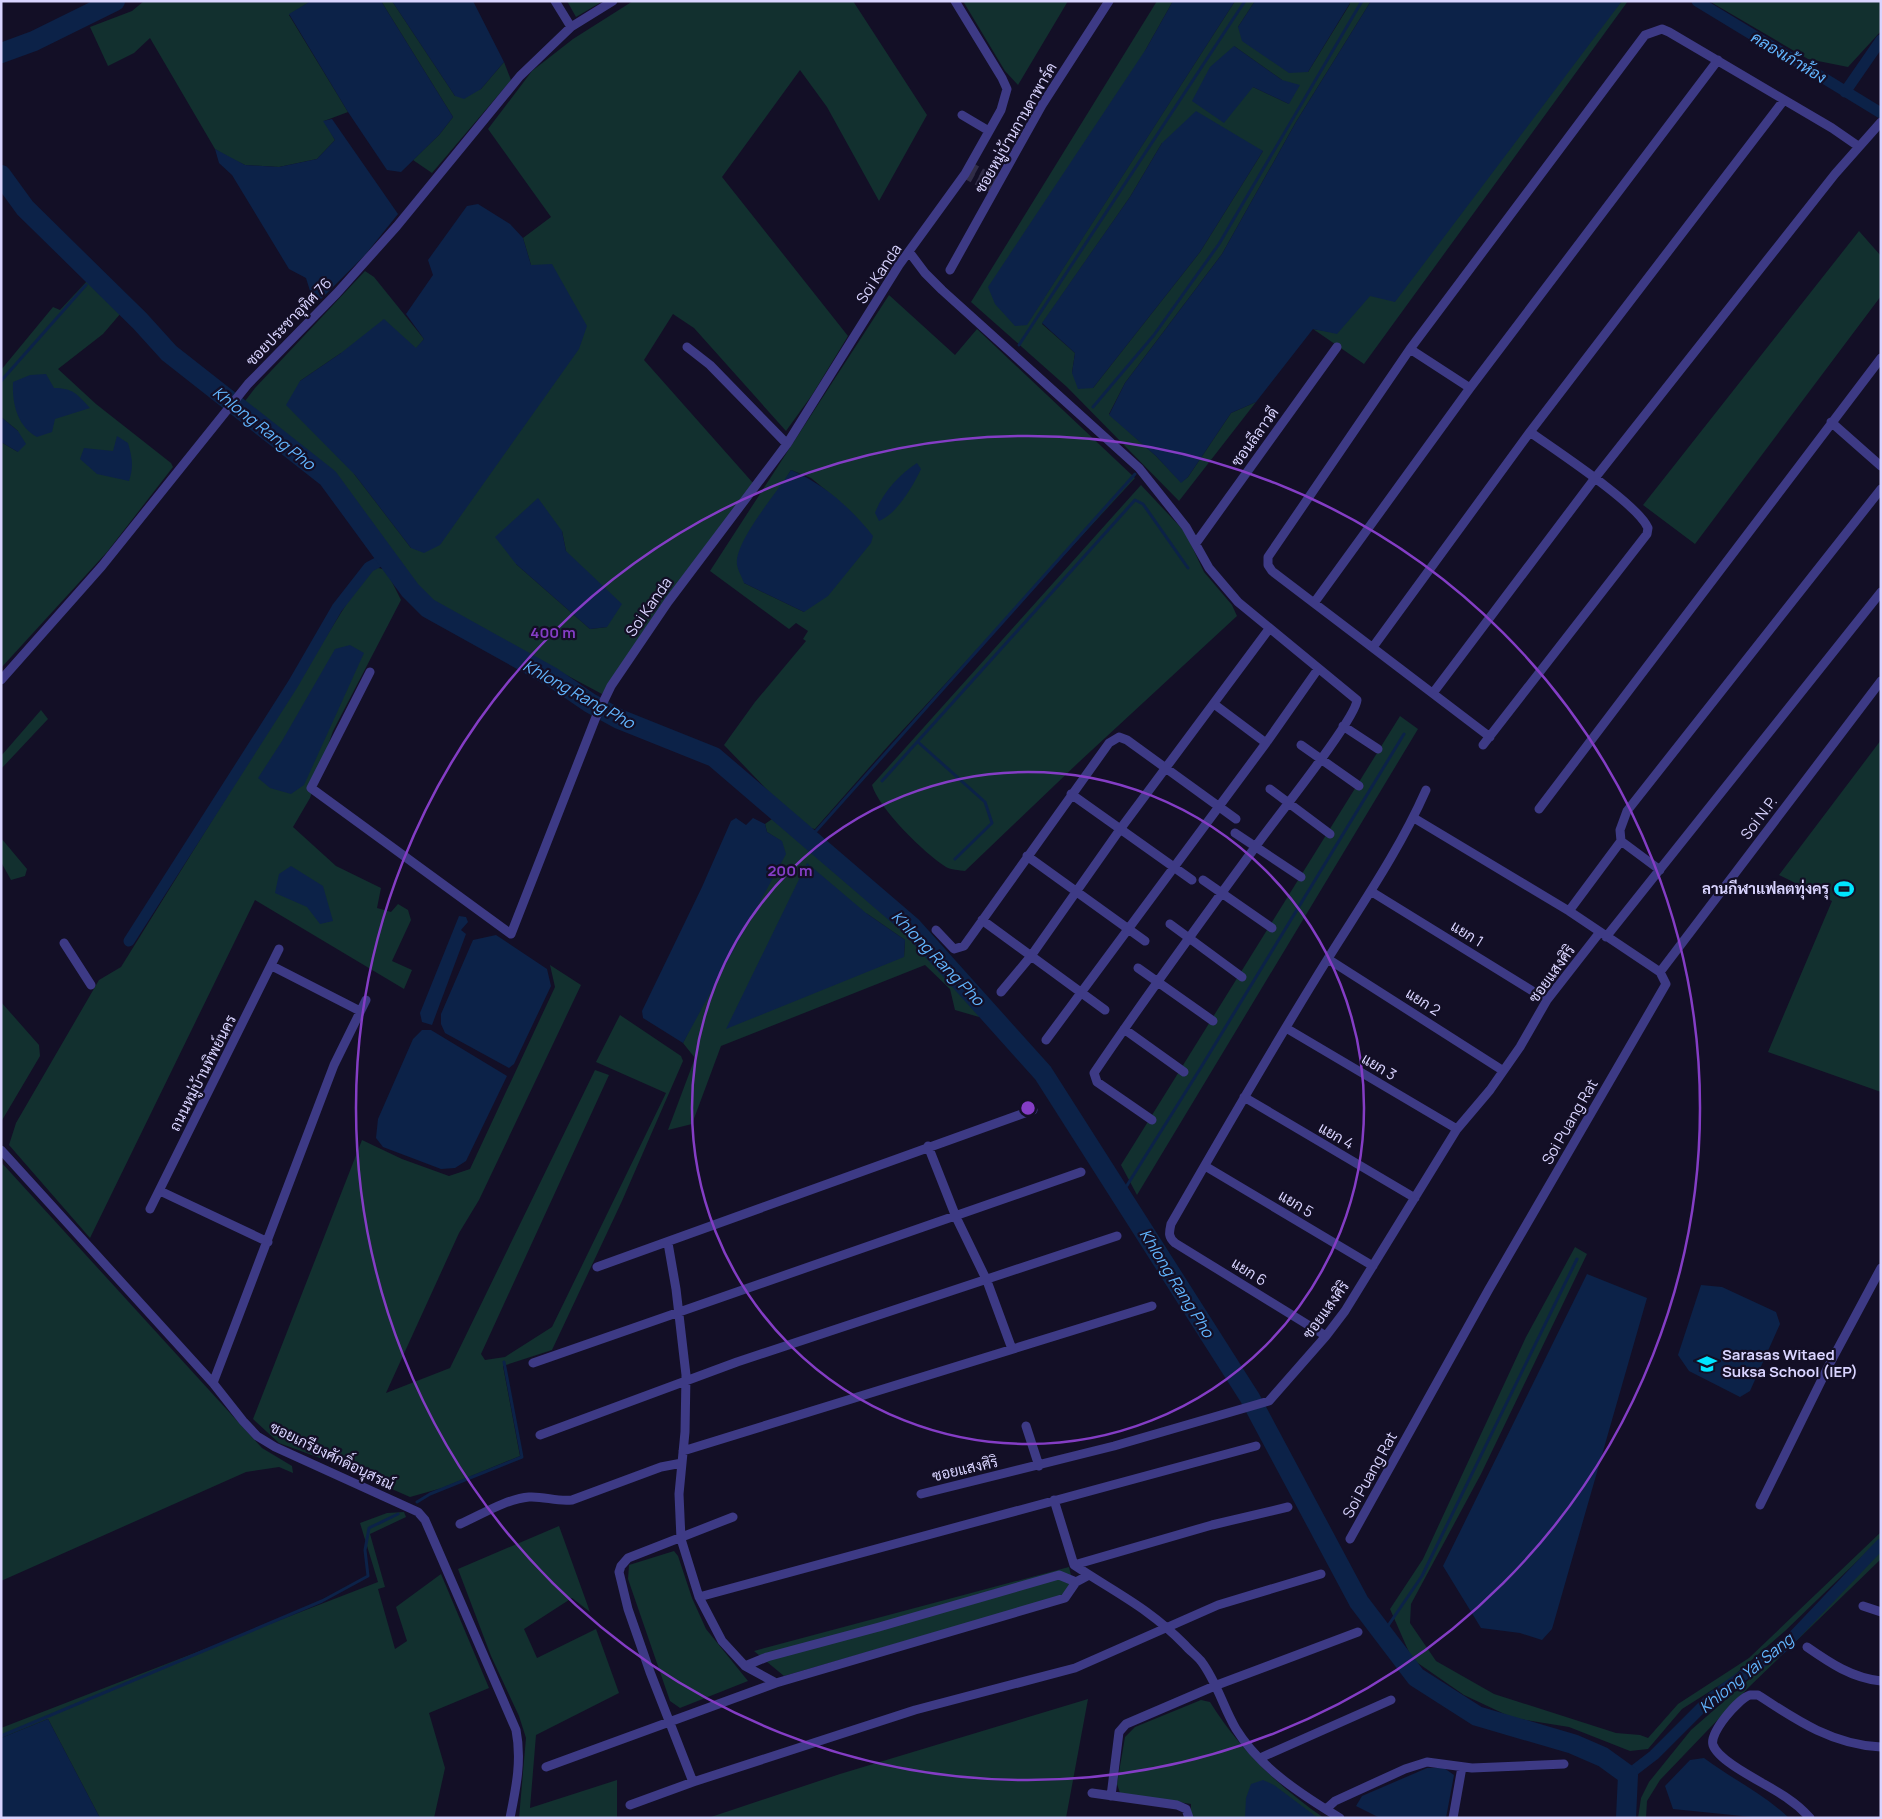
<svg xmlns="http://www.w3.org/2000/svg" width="1882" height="1819" viewBox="0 0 1882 1819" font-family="Manrope,Sarabun,sans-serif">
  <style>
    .green { fill: #12302f; fill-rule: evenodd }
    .water { fill: #0c2248 }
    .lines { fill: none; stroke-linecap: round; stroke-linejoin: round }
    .stream { stroke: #0c2248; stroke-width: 3 }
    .canal { stroke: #0c2248; stroke-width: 11 }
    .river { stroke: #0c2248; stroke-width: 20 }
    .street-tunnel { stroke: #312d47; stroke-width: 9; stroke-dasharray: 9 4.5; stroke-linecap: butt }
    .street { stroke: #3d3a85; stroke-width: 9 }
    .ring { fill: none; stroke: #843dc5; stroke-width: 2.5 }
    .labels { text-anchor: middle; stroke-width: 4.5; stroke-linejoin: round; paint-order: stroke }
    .street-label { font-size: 15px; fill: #d9d4ff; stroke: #130f26 }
    .poi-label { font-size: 15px; font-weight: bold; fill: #d9d4ff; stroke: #130f26; text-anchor: end }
    .water-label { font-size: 16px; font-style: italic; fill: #62b6ff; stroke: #130f26 }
    .centre { fill: #843dc5; stroke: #130f26; stroke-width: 2.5 }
    .ring-label { font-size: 15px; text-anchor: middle; font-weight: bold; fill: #843dc5; stroke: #130f26; stroke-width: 4.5; stroke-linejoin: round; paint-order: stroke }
  </style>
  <rect width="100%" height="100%" fill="#130f26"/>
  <path class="green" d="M 144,1 L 311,1 L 289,15 L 348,112 L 324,121 L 335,140 L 317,159 L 279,167 L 245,165 L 228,157 L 215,149 L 150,38 L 134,53 L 108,66 L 90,27 L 132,11 Z
    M 381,1 L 392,1 L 455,96 L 481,89 L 504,62 L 511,80 L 432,173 L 413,160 L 439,135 L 453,117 Z
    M 567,1 L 603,1 L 576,17 Z
    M 633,1 L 853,1 L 927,115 L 879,201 L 827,107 L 800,70 L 722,177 L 848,336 L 812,395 L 786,431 L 694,328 L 673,314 L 644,360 L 753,483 L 660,606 L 602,694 L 433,604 L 416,584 L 333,475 L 242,405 L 255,388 L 365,271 L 374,277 L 424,339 L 416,349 L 341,353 L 300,381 L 355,475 L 411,548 L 531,265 L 523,238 L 551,217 L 488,129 L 532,71 L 573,39 ZM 562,531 L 566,551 L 607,627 L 590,629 L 516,564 Z
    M 963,1 L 1068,1 L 1018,85 L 1005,71 Z
    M 1157,1 L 1173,1 L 1146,49 L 1027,324 L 1235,1 L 1255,1 L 1238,27 L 1308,72 L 1350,4 L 1348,1 L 1371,1 L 1296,122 L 1222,254 L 1125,383 L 1109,414 L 1156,456 L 1181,482 L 1188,477 L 1231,413 L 1256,402 L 1179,501 L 1067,387 L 971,302 ZM 1234,46 L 1282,80 L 1289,104 L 1253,87 ZM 1162,143 L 1263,151 L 1200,252 L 1093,388 L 1072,373 L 1075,353 L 1042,324 L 1130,197 Z
    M 1622,1 L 1628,1 L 1364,364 L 1313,329 L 1337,333 Z
    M 1709,1 L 1881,1 L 1881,31 L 1848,67 L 1808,59 Z
    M 1859,231 L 1881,256 L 1881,296 L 1695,544 L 1643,505 Z
    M 87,281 L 121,313 L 103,334 L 58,369 L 96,404 L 171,463 L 173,467 L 107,552 L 1,668 L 1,442 L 18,452 L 18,431 L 1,417 L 1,370 L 53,307 L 60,310 Z
    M 889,295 L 955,355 L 977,329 L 1135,478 L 889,745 L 815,829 L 803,827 L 724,745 L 755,702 L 806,641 L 803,639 L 808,631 L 796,623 L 789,629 L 710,571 ZM 791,470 L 811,478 L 828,492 L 804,612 L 744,583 L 778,492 Z
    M 1141,485 L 1185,532 L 1204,572 L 1232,605 L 1237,616 L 1079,762 L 965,871 C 959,870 951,870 946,867 C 924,853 879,809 872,785 Z
    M 375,567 L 386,570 L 401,600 L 333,731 L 310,798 L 293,827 L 336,866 L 381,888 L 377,908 L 391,912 L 398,904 L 408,910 L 411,920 L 392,961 L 412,970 L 404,989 L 255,900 L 90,1238 L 9,1145 L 16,1123 L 99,980 L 121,967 L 357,587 Z
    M 41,710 L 48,719 L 1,769 L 1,756 Z
    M 1400,716 L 1418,729 L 1137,1195 L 1121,1165 Z
    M 1881,740 L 1881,1092 L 1768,1052 L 1832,901 L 1779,875 Z
    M 772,819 L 908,930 L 986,1019 L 955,1010 L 950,989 L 925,965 L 721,1046 L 692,1124 L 668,1130 L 695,1058 L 683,1043 L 781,841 L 767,832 L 765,824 ZM 866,913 L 905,940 L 904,957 Z
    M 1,838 L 27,869 L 25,876 L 11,880 L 1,862 Z
    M 550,965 L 581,985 L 479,1200 L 459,1233 L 386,1393 L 450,1368 L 595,1070 L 609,1075 L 481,1354 L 485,1360 L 505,1357 L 552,1327 L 666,1093 L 596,1062 L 620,1015 L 681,1056 L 683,1061 L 622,1201 L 552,1350 L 503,1366 L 520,1456 L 442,1488 L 410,1497 L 328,1461 L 279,1443 L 253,1419 L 362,1140 L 402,1159 L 449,1176 L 470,1169 L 555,987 Z
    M 1,1002 L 39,1045 L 40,1056 L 1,1122 Z
    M 1,1162 L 262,1448 L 292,1466 L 293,1473 L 279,1467 L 246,1472 L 1,1581 Z
    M 1575,1247 L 1587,1254 L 1481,1474 L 1411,1604 L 1410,1623 L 1436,1661 L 1494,1694 L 1616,1733 L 1640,1735 L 1648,1738 L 1678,1704 L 1749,1658 L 1881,1532 L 1881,1538 L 1785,1631 L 1731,1678 L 1682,1709 L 1648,1749 L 1630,1751 L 1569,1727 L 1513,1718 L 1464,1695 L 1412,1659 L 1390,1609 L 1423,1559 L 1526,1337 Z
    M 404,1512 L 406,1517 L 370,1534 L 385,1587 L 378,1589 L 395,1649 L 407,1641 L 396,1607 L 441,1574 L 489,1688 L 429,1713 L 445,1768 L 434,1818 L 100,1818 L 48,1719 L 1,1738 L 1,1728 L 378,1582 L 360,1523 L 387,1513 Z
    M 559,1526 L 590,1612 L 572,1598 L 524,1629 L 537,1658 L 596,1629 L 619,1693 L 536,1735 L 530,1808 L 617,1780 L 617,1818 L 519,1818 L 526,1738 L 519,1716 L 491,1656 L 458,1569 Z
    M 1881,1548 L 1881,1559 L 1750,1686 L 1660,1780 L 1647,1801 L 1646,1818 L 1638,1818 L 1641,1798 L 1649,1782 L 1691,1730 L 1769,1662 Z
    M 674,1551 L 678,1556 L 692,1598 L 706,1629 L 748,1681 L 680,1708 L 670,1701 L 628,1579 L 629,1565 Z
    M 1069,1567 L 1075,1592 L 784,1676 L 754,1651 Z
    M 1088,1699 L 1066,1818 L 708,1818 L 840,1774 Z
    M 1201,1700 L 1210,1702 C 1239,1749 1279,1787 1324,1818 L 1191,1818 L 1191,1804 L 1120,1793 L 1117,1784 L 1125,1737 L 1135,1727 Z"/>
  <path class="water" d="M 311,1 L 381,1 L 453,117 L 439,135 L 401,172 L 387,170 L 348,112 L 289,14 Z
    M 392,1 L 473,1 L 504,62 L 481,89 L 464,99 L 455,96 Z
    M 1173,1 L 1235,1 L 1027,325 L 1015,326 L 995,304 L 988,287 L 1146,49 Z
    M 1255,1 L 1348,1 L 1350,3 L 1308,72 L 1289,73 L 1242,41 L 1238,27 Z
    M 1371,1 L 1622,1 L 1395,302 L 1370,296 L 1337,334 L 1313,329 L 1256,402 L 1231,413 L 1188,477 L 1181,483 L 1156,456 L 1109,415 L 1125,383 L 1222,254 L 1296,122 Z
    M 1234,46 L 1282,80 L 1300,85 L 1289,104 L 1253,87 L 1224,123 L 1192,101 L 1210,67 Z
    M 1196,111 L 1263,151 L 1200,252 L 1093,388 L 1078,389 L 1072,373 L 1075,353 L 1042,323 L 1130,197 L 1162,143 Z
    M 332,119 L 398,214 L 365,255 L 321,299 L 311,294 L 306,278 L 289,269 L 232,175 L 219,163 L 215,149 L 245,165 L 279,167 L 317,159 L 335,140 L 323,121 Z
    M 478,204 L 510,224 L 523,238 L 531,265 L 552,264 L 587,326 L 579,349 L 440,545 L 424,553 L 411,548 L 355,475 L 286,405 L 300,381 L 341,353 L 384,319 L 416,348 L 424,339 L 406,314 L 433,275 L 428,260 L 467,206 Z
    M 46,374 L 54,388 C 73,388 77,394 90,408 L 55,419 L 52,432 L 37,437 C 17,426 12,403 13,382 L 30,375 Z
    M 1,417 L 18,431 L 26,444 L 18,452 L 1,442 Z
    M 117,436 L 128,443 C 132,457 134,466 129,481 L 97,474 L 80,459 L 84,448 L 113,451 Z
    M 917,463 L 921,469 C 913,486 897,514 879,521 L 875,513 C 882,493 900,474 917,463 Z
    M 791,470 C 824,484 852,509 873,536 L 871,543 L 828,596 L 804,612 L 744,583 C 742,577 738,571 737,565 C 734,541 778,492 791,470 Z
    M 538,498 L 562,531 L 566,551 L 622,604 L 607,627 L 590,629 L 516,564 L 495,537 Z
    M 350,645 L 364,653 L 304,785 L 291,794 L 270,788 L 258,778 L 282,741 L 335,649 Z
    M 736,818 L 746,825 L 753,818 L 765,824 L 767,832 L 782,841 L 786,854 L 683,1043 L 643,1018 L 642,1011 L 702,887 L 731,821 Z
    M 807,863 L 866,913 L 905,940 L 904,957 L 726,1029 Z
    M 291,866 L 323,886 L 333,921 L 320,924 L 307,907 L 275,893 L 279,874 Z
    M 459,916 L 466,917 L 468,922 L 461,930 L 466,934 L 432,1025 L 422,1022 L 420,1013 Z
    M 496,935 L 547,969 L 551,986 L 514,1064 L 509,1068 L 445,1033 L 441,1024 L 441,1014 L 473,940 Z
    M 422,1030 L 431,1030 L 507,1076 L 466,1161 L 455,1168 L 441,1169 L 383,1147 L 376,1138 L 378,1119 L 413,1039 Z
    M 1587,1274 L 1647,1298 L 1552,1629 L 1542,1640 L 1520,1633 L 1481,1628 L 1443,1566 Z
    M 1701,1285 L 1722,1287 L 1776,1312 L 1780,1324 L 1750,1391 L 1740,1397 L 1689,1371 L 1678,1355 Z
    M 48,1719 L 100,1818 L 1,1818 L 1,1738 Z
    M 1704,1758 C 1732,1779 1764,1794 1789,1818 L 1762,1818 L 1673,1809 L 1665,1786 L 1690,1760 Z
    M 1427,1768 L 1444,1768 L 1454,1775 L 1446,1818 L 1380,1818 L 1356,1806 L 1362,1796 Z
    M 1263,1780 L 1274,1785 L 1318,1818 L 1245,1818 L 1246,1798 L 1251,1784 Z"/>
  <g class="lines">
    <path class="stream" d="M 93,278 L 94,277
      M 1019,345 L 1245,1
      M 1,381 L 86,285
      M 1093,407 L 1154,335 L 1219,244 L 1362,1
      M 918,742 L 985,802 L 992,823 L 955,859
      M 882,781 L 1135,500 L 1143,504 L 1188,568
      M 808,840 L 1135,474
      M 1121,1195 L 1200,1069 L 1404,734
      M 417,1502 L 430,1494 L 522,1457 L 504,1362
      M 1383,1633 L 1422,1576 L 1577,1259
      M 1,1736 L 322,1601 L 368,1576 L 365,1550 L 369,1528 L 398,1514"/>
    <path class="canal" d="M 1697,1 L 1881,113
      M 1845,92 L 1881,40
      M 129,941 L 293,684 L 337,608 L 369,567 L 386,558
      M 1628,1775 L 1654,1755 L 1711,1698 L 1782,1648 L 1881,1544"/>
    <path class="river" d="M 1,53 L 34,41 L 115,1
      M 1,175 L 25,208 L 140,321 L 169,353 L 328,478 L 410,590 L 428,608 L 552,677 L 590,703 L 619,719 L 714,757 L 911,926 L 1043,1073 L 1250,1398 L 1359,1602 L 1416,1677 L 1477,1716 L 1573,1744 L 1603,1757 L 1628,1775 L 1626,1818"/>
    <path class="street-tunnel" d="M 969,166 L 1000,183
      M 965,174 L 996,191"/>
    <path class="street" d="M 555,1 L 571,27
      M 962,115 L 989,131
      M 910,253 L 925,273 L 942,290 L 1139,468 L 1186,527 L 1209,568 L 1238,602 L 1357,700 C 1356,719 1272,823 1256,846 C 1201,921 1146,996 1094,1073 L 1097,1082 L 1152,1120
      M 950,270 L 1042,105 L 1109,1
      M 687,347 L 710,365 L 787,444
      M 1410,349 L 1470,388
      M 1831,422 L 1881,466
      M 1196,543 L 1337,347
      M 1314,603 L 1470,388 L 1718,60
      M 1373,647 L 1530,432 L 1784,100
      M 370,672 L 311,788 L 511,934 L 596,717 L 611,686 L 668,602 L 787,444 L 899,265 L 965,174 L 1001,110 L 1007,89 L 1002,78 L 955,1
      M 1,680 L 102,566 L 248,384 L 337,293 L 397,226 L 520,76 L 571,27 L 613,1
      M 1433,693 L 1595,478 L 1835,174 L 1881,122
      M 1214,704 L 1266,743
      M 1343,726 L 1378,749
      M 1490,737 L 1272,571 L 1268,565 L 1268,557 L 1410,349 L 1645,35 L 1662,29 L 1669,32 L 1832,128 L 1858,146
      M 1301,745 L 1359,786
      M 1483,745 L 1647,534 L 1648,528 C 1638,504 1555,450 1530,432
      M 1270,789 L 1330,834
      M 1071,794 L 1192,880
      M 1539,809 L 1881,358
      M 1235,833 L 1301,877
      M 1621,841 L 1620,830 L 1627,811 L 1881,489
      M 1027,856 L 1145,941
      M 1203,880 L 1272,928
      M 1372,892 L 1547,1000
      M 1569,911 L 1621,841 L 1660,870
      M 982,920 L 1105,1010
      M 1170,924 L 1242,977
      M 936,930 L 954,949 L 964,946 L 1109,743 L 1119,737 L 1127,740 L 1236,819
      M 1606,937 L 1881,592
      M 64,943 L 91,985
      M 1328,959 L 1502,1070
      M 272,966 L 360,1011
      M 1138,968 L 1213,1021
      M 1660,972 L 1881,681
      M 1001,992 L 1031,956 L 1121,828 L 1269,629
      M 1286,1028 L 1457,1129
      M 1124,1029 L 1184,1072
      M 1046,1040 L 1266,743 L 1318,669
      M 1244,1097 L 1415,1198
      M 928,1146 L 956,1217 L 987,1281 L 1012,1349
      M 1,1150 L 213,1383 L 243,1421 L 257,1436 L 275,1447 L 418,1512 L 425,1520 L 516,1730 C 522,1760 516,1788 510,1818
      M 1205,1166 L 1373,1266
      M 160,1191 L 268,1242
      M 150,1209 L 279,949
      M 668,1243 L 676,1289 L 686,1375 L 685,1432 L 679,1494 L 681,1539 L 699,1597 L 722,1641 L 745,1666 L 776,1683
      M 597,1267 L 1033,1110
      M 1326,1336 L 1175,1243 C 1168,1237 1169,1233 1171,1224 C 1222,1135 1273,1047 1327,960 C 1362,904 1399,851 1426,790
      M 533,1363 L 1081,1172
      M 213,1383 L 334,1065 L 366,1000
      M 1026,1426 L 1039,1466
      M 540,1435 L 737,1362 L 1117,1236
      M 683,1451 L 1152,1306
      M 921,1494 L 1114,1446 L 1269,1401 L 1326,1336 L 1345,1311 L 1457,1129 L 1490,1090 L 1520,1047 L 1547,1000 L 1600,932
      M 1054,1500 L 1074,1565 C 1116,1593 1149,1608 1185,1645 C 1190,1651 1196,1655 1201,1661 C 1217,1682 1223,1707 1236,1729 C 1260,1768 1302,1795 1340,1818
      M 1760,1505 L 1828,1367 L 1881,1268
      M 460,1524 C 481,1515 506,1499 529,1497 C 544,1496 557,1502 572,1500 L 661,1467 L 682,1463
      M 1350,1539 L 1489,1289 L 1666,984 L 1660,972 L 1569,911 L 1414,818
      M 1074,1565 L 1212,1525 L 1288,1507
      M 699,1597 L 1256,1446
      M 1863,1606 L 1881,1612
      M 1807,1647 C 1830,1663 1852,1678 1881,1681
      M 745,1666 L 767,1657 L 879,1627 L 1059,1575 L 1076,1582
      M 1260,1758 L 1391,1700
      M 546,1767 L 776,1683 L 1065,1598 L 1076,1582 L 1089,1575
      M 693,1782 L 650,1672 L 628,1609 L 619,1572 L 621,1566 L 628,1558 L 733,1517
      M 1092,1793 L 1177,1805 L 1186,1809 L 1189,1818
      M 1111,1796 L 1119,1732 L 1126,1724 L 1217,1685 L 1358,1632
      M 630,1805 L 693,1782 L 915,1710 L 1075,1668 L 1218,1605 L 1321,1574
      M 1326,1809 L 1335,1801 L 1405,1769 L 1427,1762 L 1472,1768 L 1564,1764
      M 1453,1818 L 1462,1767
      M 1810,1818 C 1803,1810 1796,1804 1787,1798 C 1771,1786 1719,1763 1713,1745 C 1709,1733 1738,1699 1750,1695 C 1750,1695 1757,1695 1758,1695 C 1796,1720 1833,1745 1881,1747"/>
  </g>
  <g class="ring">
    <circle cx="1028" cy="1108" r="336"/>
    <circle cx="1028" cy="1108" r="672"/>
  </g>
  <defs>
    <symbol id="stadium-bare" viewBox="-9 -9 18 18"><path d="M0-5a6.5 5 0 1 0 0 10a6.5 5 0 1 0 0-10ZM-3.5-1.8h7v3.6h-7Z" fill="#00e5ff" stroke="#130f26" stroke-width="2.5" paint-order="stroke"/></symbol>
    <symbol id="school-bare" viewBox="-9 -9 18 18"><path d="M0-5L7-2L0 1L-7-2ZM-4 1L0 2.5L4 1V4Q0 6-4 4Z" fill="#00e5ff" stroke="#130f26" stroke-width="2.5" paint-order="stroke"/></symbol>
  </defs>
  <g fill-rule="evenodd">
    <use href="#stadium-bare" x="1830" y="875" width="28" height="28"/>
    <use href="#school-bare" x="1693" y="1350" width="28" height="28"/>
  </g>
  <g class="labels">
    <g class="street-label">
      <text transform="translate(1016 128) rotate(-60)" y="5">ซอยหมู่บ้านกานดาพาร์ค</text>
      <text transform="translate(879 274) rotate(-56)" y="5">Soi Kanda</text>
      <text transform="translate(289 322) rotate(-46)" y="5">ซอยประชาอุทิศ 76</text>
      <text transform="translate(1255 437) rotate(-54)" y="5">ซอนลีลาวดี</text>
      <text transform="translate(649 607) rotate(-55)" y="5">Soi Kanda</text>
      <text transform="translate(1759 818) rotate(-53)" y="5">Soi N.P.</text>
      <text transform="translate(1467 934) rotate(32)" y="5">แยก 1</text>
      <text transform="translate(1552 974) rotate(-54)" y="5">ซอยแสงศิริ</text>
      <text transform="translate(1423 1002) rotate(32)" y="5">แยก 2</text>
      <text transform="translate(1379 1067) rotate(31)" y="5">แยก 3</text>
      <text transform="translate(203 1073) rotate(-63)" y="5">ถนนหมู่บ้านทิพย์นคร</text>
      <text transform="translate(1570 1122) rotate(-60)" y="5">Soi Puang Rat</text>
      <text transform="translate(1336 1136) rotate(30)" y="5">แยก 4</text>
      <text transform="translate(1296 1204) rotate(31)" y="5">แยก 5</text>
      <text transform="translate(1249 1272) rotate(32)" y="5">แยก 6</text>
      <text transform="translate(1326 1310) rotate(-54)" y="5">ซอยแสงศิริ</text>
      <text transform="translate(332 1456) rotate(26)" y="5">ซอยเกรียงศักดิ์อนุสรณ์</text>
      <text transform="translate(965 1469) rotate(-13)" y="5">ซอยแสงศิริ</text>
      <text transform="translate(1370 1475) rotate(-61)" y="5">Soi Puang Rat</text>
    </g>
    <g class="poi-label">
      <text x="1829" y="894">ลานกีฬาแฟลตทุ่งครุ</text>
      <text x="1722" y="1360" text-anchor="start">Sarasas Witaed<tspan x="1722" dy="17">Suksa School (IEP)</tspan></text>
    </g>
    <g class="water-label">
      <text transform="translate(1789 57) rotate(31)" y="6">คลองเก้าห้อง</text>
      <text transform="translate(264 428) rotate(38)" y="6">Khlong Rang Pho</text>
      <text transform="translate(579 694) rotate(29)" y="6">Khlong Rang Pho</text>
      <text transform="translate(938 958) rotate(46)" y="6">Khlong Rang Pho</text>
      <text transform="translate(1177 1283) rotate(58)" y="6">Khlong Rang Pho</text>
      <text transform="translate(1746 1673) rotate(-39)" y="6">Khlong Yai Sang</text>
    </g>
  </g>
  <circle cx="1028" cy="1108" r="8" class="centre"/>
  <g class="ring-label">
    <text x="553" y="638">400 m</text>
    <text x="790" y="876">200 m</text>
  </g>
  <rect width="1882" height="1819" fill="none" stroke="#d9d4ff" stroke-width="5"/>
</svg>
